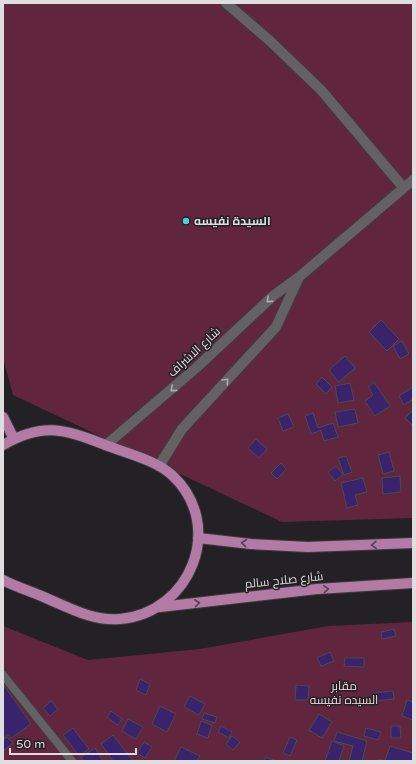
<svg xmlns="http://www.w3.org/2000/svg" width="416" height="764" viewBox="0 0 416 764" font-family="'Varela Round',Cairo,sans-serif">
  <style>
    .green { fill: #61263d }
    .building { fill: #3a236d; stroke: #4b4a4f }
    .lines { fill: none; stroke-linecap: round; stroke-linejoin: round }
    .service-casing { stroke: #3f3d40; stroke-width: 10 }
    .minor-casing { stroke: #3f3d40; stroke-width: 12 }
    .tertiary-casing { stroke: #3f3d40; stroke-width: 12 }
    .primary-casing { stroke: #3f3d40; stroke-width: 12 }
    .service { stroke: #646165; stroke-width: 8 }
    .minor { stroke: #646165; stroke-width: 10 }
    .tertiary { stroke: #646165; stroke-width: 10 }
    .primary { stroke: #b47aa6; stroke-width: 10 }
    .oneway { stroke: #aeabaf }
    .oneway2 { stroke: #564052 }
    .poi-dot { fill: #52ccd6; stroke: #232125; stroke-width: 1.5 }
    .labels { text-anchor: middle; stroke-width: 3; stroke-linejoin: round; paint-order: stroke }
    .poi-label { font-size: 12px; font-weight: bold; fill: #dfdde0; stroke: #232125; text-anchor: start }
    .street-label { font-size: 12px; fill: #dfdde0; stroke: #232125 }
    .park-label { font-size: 12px; fill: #f3d8e0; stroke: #232125 }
  </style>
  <rect width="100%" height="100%" fill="#232125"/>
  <path class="green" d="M 3,3 L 413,3 L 413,518 L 282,522 L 13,395 L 3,358 Z
    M 413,622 L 413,761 L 3,761 L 3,626 L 88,660 L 200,649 L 328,626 Z"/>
  <path class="building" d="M 381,320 L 399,339 L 387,351 L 369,332 Z
    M 402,341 L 409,354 L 400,359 L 393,346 Z
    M 345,356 L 355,368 L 339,382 L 329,370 Z
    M 322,377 L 332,387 L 326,394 L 316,384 Z
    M 374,382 L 390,406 L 375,416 L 365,401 L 373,395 L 368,387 Z
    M 350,383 L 354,400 L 338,403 L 335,386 Z
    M 413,387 L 413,399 L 404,405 L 399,396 Z
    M 355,409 L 358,423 L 338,427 L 335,412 Z
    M 413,410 L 413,426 L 405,418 Z
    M 313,413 L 318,428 L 333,423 L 338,437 L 324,441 L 321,430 L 311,434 L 305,416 Z
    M 288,414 L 294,427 L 283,431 L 278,418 Z
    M 256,439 L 267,449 L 259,458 L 248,448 Z
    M 389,452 L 394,471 L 383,474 L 378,455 Z
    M 346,456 L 352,472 L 344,475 L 338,458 Z
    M 281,463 L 286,469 L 277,479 L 271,473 Z
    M 336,466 L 343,475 L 335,481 L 328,472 Z
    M 400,476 L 401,492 L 383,494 L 382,478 Z
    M 363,478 L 367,492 L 355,495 L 358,505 L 347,508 L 341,483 Z
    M 394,629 L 396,636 L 382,639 L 381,632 Z
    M 330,652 L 334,661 L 321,666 L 317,658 Z
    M 345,658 L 364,658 L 364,667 L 344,666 Z
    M 140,679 L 150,684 L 146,695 L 136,690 Z
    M 3,684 L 31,724 L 11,738 L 8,734 L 3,738 Z
    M 296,685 L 309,686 L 308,700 L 295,700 Z
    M 393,691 L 394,699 L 373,701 L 372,693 Z
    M 190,696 L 205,704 L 199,715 L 184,707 Z
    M 407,700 L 413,702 L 413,720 L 402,716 Z
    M 51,701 L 58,709 L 50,716 L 43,708 Z
    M 160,706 L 176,714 L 167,732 L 152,724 Z
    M 111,711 L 122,719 L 117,725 L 107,717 Z
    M 204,713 L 217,717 L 215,723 L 202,719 Z
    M 319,714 L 332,722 L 322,738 L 309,730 Z
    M 128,719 L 143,727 L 136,739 L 122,731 Z
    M 201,721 L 212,725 L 208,738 L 197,734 Z
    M 221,726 L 232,732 L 229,738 L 218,732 Z
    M 391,726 L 400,726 L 401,738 L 391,738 Z
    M 73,728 L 89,749 L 79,756 L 63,735 Z
    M 366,728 L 381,732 L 378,740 L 364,736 Z
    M 337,732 L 367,741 L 362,761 L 363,761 L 349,761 L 353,746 L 334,741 Z
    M 113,735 L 133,761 L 113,761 L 101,744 Z
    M 232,736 L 240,742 L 233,750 L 226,744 Z
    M 7,737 L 13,743 L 3,751 L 3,740 Z
    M 290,737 L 297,740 L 290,756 L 283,753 Z
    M 332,741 L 344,746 L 339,761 L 325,761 Z
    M 144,742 L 152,747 L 145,758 L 137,753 Z
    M 390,746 L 413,753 L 413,761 L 378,761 L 379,759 L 385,761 Z
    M 181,747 L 200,756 L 197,761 L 174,761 Z
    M 95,748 L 103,761 L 83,761 L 81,757 Z
    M 266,757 L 276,761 L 264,761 Z"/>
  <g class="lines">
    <defs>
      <path id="service" d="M 3,675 L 72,761"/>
      <path id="minor" d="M 226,3 L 269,40 L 321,90 L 403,187"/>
      <path id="tertiary" d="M 106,445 L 196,368 L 273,296 L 299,277 L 413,180
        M 159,466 L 182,429 L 276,327 L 299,277"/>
      <path id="primary" d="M 3,417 L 14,439
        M 3,445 C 42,422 64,429 103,444 C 125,453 154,459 172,475 C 226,525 191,613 120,619 C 92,622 64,605 39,595 C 27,590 14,586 3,580
        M 198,538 L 251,544 L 308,547 L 413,543
        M 160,607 L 317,589 L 413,583"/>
    </defs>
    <use href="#service" class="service-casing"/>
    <use href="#minor" class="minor-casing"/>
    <use href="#tertiary" class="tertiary-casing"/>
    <use href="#primary" class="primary-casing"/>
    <use href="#service" class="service"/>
    <use href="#minor" class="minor"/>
    <use href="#tertiary" class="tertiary"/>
    <use href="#primary" class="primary"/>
  </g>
  <defs><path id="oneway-chevron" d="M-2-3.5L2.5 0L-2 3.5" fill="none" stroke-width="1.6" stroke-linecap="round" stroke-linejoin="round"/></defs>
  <g class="oneway">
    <use href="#oneway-chevron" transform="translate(269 300) rotate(139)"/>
    <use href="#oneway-chevron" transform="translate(226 381) rotate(-47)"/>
    <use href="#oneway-chevron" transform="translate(173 389) rotate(139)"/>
  </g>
  <g class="oneway2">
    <use href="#oneway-chevron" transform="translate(244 543) rotate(-174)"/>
    <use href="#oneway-chevron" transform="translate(374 545) rotate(178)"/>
    <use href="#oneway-chevron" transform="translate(326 589) rotate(-4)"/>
    <use href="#oneway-chevron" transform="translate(197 603) rotate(-7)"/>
  </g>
  <circle class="poi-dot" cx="186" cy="221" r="4"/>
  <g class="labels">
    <g class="poi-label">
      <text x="194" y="225">السيدة نفيسه</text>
    </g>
    <g class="street-label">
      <text transform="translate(194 352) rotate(-43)" y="4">شارع الاشراف</text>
      <text transform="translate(284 580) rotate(-6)" y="4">شارع صلاح سالم</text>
    </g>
    <g class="park-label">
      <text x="344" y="690">مقابر<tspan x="344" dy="14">السيده نفيسه</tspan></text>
    </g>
  </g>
  <rect width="416" height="764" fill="none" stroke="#dfdde0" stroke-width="8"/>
  <path d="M10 748v6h126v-6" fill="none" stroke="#dfdde0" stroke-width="2"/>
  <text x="16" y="748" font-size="12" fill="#dfdde0" stroke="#232125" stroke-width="3" paint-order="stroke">50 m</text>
</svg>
